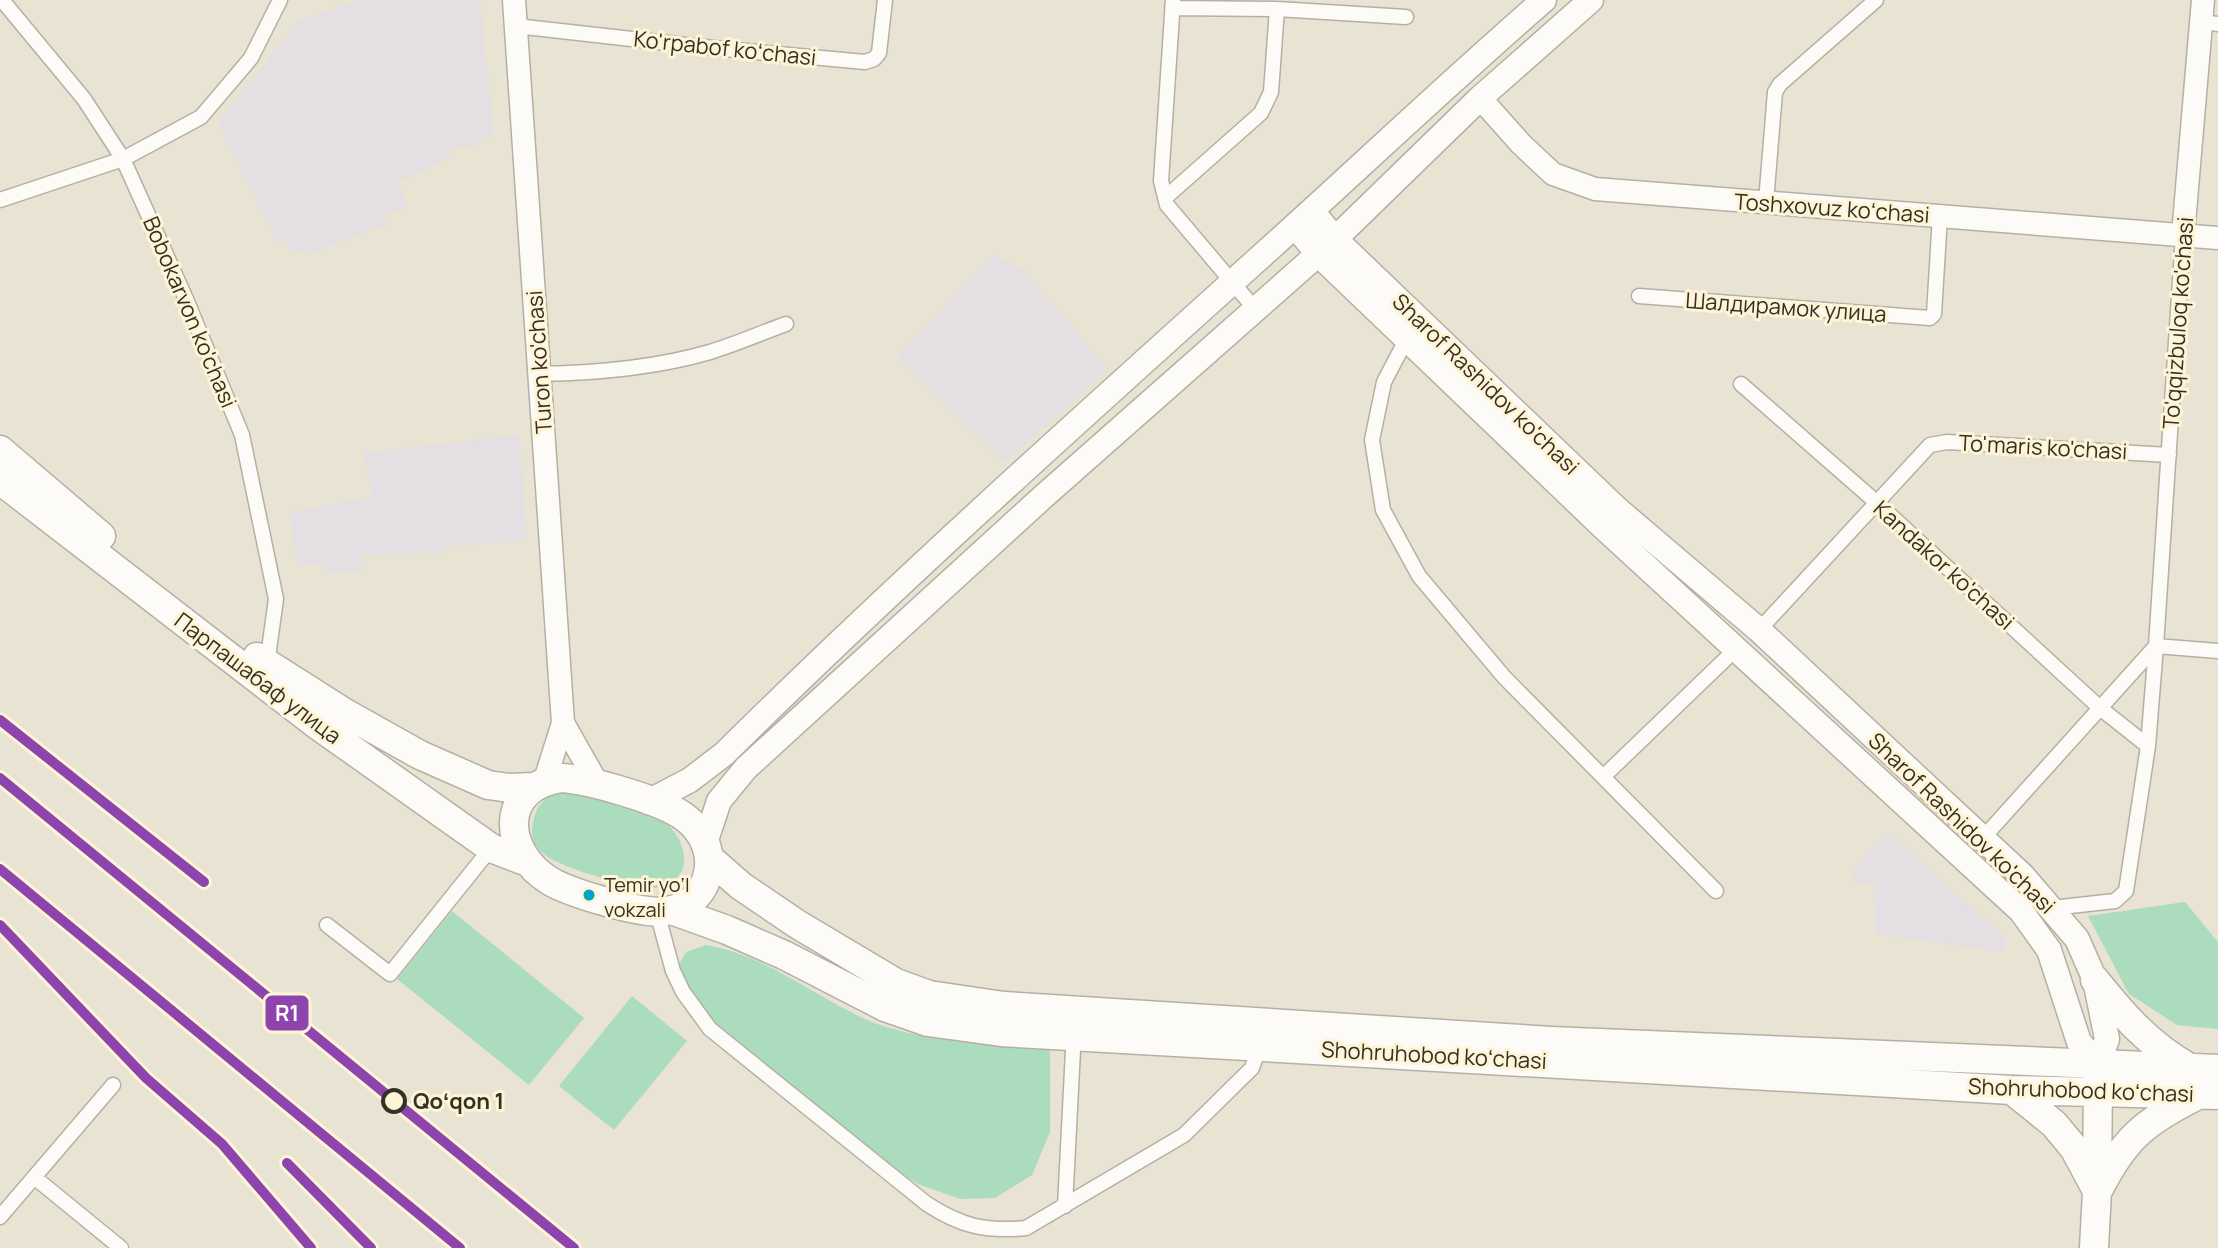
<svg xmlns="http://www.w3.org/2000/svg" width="2218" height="1248" viewBox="0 0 2218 1248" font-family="Manrope,sans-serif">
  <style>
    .education { fill: #e3dfe3 }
    .green { fill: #abdcbe }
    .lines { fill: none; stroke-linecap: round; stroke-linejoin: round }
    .street-casing { stroke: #b4b0a3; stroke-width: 17 }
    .secondary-casing { stroke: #b4b0a3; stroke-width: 25 }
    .primary-casing { stroke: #b4b0a3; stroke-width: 27 }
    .highway-casing { stroke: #b4b0a3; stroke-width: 31 }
    .street { stroke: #fcfbf8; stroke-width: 14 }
    .secondary { stroke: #fcfbf8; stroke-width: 22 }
    .primary { stroke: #fcfbf8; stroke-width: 24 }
    .highway { stroke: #fcfbf8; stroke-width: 28 }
    .rail-1-casing { stroke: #fff5d6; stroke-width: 16 }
    .rail-1 { stroke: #8e44ad; stroke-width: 10 }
    .bus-dot { fill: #03a3c6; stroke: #fff5d6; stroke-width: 3 }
    .stop-dot { fill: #fff5d6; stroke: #343025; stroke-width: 4 }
    .labels { text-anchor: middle; stroke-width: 6; stroke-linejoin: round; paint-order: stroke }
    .bus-label { font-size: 20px; fill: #343025; stroke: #fff5d6; text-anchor: start }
    .street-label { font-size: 22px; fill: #343025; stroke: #fff5d6 }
    .stop-label { font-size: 22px; font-weight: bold; fill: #343025; stroke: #fff5d6; text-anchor: start }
    .line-badge { stroke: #fff5d6; stroke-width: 3 }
    .badge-label { font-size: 22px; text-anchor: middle; font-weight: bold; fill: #fff }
  </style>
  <rect width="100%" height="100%" fill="#e8e3d2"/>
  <path class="education" d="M 358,0 L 480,0 L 494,137 L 478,139 L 477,145 L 449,150 L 451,157 L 397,182 L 408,207 L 384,216 L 387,224 L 308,254 L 290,250 L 286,241 L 278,244 L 218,124 L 299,21 Z
    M 993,255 L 1024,271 L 1108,369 L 1005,462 L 897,356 Z
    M 519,435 L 527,541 L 445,546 L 445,553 L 364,554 L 360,572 L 329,573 L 323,564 L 298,565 L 289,513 L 372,497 L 363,453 Z
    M 1889,833 L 2005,938 L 2005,952 L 1875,934 L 1874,883 L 1852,882 L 1853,870 L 1865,861 L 1864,855 Z"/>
  <path class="green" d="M 565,791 L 581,793 L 660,818 C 684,834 698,874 663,887 C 643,893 561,868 545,855 C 534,847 530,836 533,823 C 537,802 546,796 565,791 Z
    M 2185,902 L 2218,942 L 2218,1029 L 2177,1025 L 2129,994 L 2088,916 Z
    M 452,911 L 584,1018 L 529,1085 L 397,979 Z
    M 706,945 C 766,955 813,996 867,1020 C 923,1043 990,1043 1050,1046 L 1050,1132 L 1032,1175 L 995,1198 L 960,1199 L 918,1184 L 865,1150 L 704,1014 L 681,983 L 678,966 L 686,952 Z
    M 632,996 L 687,1041 L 614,1130 L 559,1086 Z"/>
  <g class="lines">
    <defs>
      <path id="street" d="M 2,0 L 84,99 L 123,159 L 186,299 L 242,435 L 276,599 L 267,664
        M 1173,0 L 1161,181 L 1167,205 L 1255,309
        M 1172,8 L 1277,9 L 1406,17
        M 2201,22 L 2218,24
        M 516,26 L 703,47 L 865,62 L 874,59 L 879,53 L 885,0
        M 1165,198 L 1261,113 L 1271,92 L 1277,9
        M 0,200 L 123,159 L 201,117 L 251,58 L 280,0
        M 1766,202 L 1775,92 L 1780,84 L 1876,0
        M 1639,296 L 1930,318 L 1934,314 L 1940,216
        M 1407,338 L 1384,382 L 1372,440 L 1383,510 L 1419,576 L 1504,677 L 1716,891
        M 540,374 C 597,373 655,368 710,352 C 736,344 761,333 786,324
        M 1741,384 L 1876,502 L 2100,708 L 2148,746
        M 1759,630 L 1930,445 L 1947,442 L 2169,455
        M 1604,776 L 1737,648
        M 1983,838 L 2156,646 L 2183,235
        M 2052,908 L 2115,901 L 2126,891 L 2148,746 L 2156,646 L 2218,651
        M 657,912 L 673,971 L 683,992 L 710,1029 L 927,1204 C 961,1226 985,1232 1026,1228 L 1184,1135 L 1252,1068 L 1260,1045
        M 327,925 L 390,974 L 491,848
        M 34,1177 L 121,1248
        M 1065,1206 L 1074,1031
        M 0,1217 L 113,1085"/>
      <path id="secondary" d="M 514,0 L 563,723 L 545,780
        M 1480,98 L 1521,144 L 1553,174 L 1595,189 L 2218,238
        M 2183,235 L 2203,0
        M 563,723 L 597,783"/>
      <path id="primary" d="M 1312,211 L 1335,239 L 1617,509 L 1759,630 L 2023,876 L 2077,939 L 2095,980 L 2107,1039 L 2098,1065
        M 1295,226 L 1318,254 L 1602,526 L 2021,911 L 2049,950 L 2079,1042 L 2098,1065
        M 648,802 L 690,780 L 724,754 C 896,584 1077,422 1257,260 C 1353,174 1446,85 1544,0
        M 705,843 L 719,801 L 746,768 L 1044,496 L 1335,239 L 1480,98 L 1591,0"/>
      <path id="highway" d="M 0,450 L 101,536
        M 0,480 L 316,724 L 491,848 L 525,861
        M 257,657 L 345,713 L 420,755 L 488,785 L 509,788 L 534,787
        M 562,778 C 590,780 660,800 683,816 C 731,850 709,919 648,911 C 624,908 570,893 550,881 C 502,851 498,787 562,778 Z
        M 709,858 L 741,886 L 797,924 L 896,983 L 929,995 L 1004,1006 L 1551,1041 L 2218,1069
        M 674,911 L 727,930 L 784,955 L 885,1007 L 928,1022 L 1001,1032 L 2012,1090 L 2218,1095
        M 2095,980 C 2124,1016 2147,1043 2188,1067
        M 2012,1090 L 2054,1124 L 2074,1148 L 2095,1187
        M 2100,1187 C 2125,1138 2145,1122 2194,1097
        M 2094,1248 L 2097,1191 L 2098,1074"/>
    </defs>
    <use href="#street" class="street-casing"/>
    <use href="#secondary" class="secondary-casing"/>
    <use href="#primary" class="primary-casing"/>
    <use href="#highway" class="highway-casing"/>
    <use href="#street" class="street"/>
    <use href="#secondary" class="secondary"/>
    <use href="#primary" class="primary"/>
    <use href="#highway" class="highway"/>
    <defs>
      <path id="rail-1" d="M 0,720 L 204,882
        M 0,778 L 574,1248
        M 0,869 L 460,1248
        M 0,925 L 146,1078 L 222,1144 L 311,1248
        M 287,1163 L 371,1248"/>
    </defs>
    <use href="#rail-1" class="rail-1-casing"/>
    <use href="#rail-1" class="rail-1"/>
  </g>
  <circle class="bus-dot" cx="589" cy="895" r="7"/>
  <circle class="stop-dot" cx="394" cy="1101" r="11"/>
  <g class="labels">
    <g class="bus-label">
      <text x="604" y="892">Temir yo‘l<tspan x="604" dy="25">vokzali</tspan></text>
    </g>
    <g class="street-label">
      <text transform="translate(725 48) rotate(6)" y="8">Ko'rpabof koʻchasi</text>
      <text transform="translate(1832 208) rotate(4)" y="8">Toshxovuz koʻchasi</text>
      <text transform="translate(1786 307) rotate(4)" y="8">Шалдирамок улица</text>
      <text transform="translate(190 312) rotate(67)" y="8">Bobokarvon ko'chasi</text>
      <text transform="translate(2178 323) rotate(-86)" y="8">To'qqizbuloq ko'chasi</text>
      <text transform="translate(539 362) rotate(-94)" y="8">Turon ko'chasi</text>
      <text transform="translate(1486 384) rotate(44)" y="8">Sharof Rashidov ko'chasi</text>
      <text transform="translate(2043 447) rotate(3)" y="8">To'maris ko'chasi</text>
      <text transform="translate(1944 565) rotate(42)" y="8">Kandakor ko'chasi</text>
      <text transform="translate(258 678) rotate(37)" y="8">Парпашабаф улица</text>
      <text transform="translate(1962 823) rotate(44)" y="8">Sharof Rashidov ko'chasi</text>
      <text transform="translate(1434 1055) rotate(3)" y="8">Shohruhobod koʻchasi</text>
      <text transform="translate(2081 1090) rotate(2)" y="8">Shohruhobod koʻchasi</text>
    </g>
    <g class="stop-label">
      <text x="413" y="1109">Qoʻqon 1</text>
    </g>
  </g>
  <rect class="line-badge" x="264" y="994" width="46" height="38" rx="8" fill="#8e44ad"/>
  <g class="badge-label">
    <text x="287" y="1021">R1</text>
  </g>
</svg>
